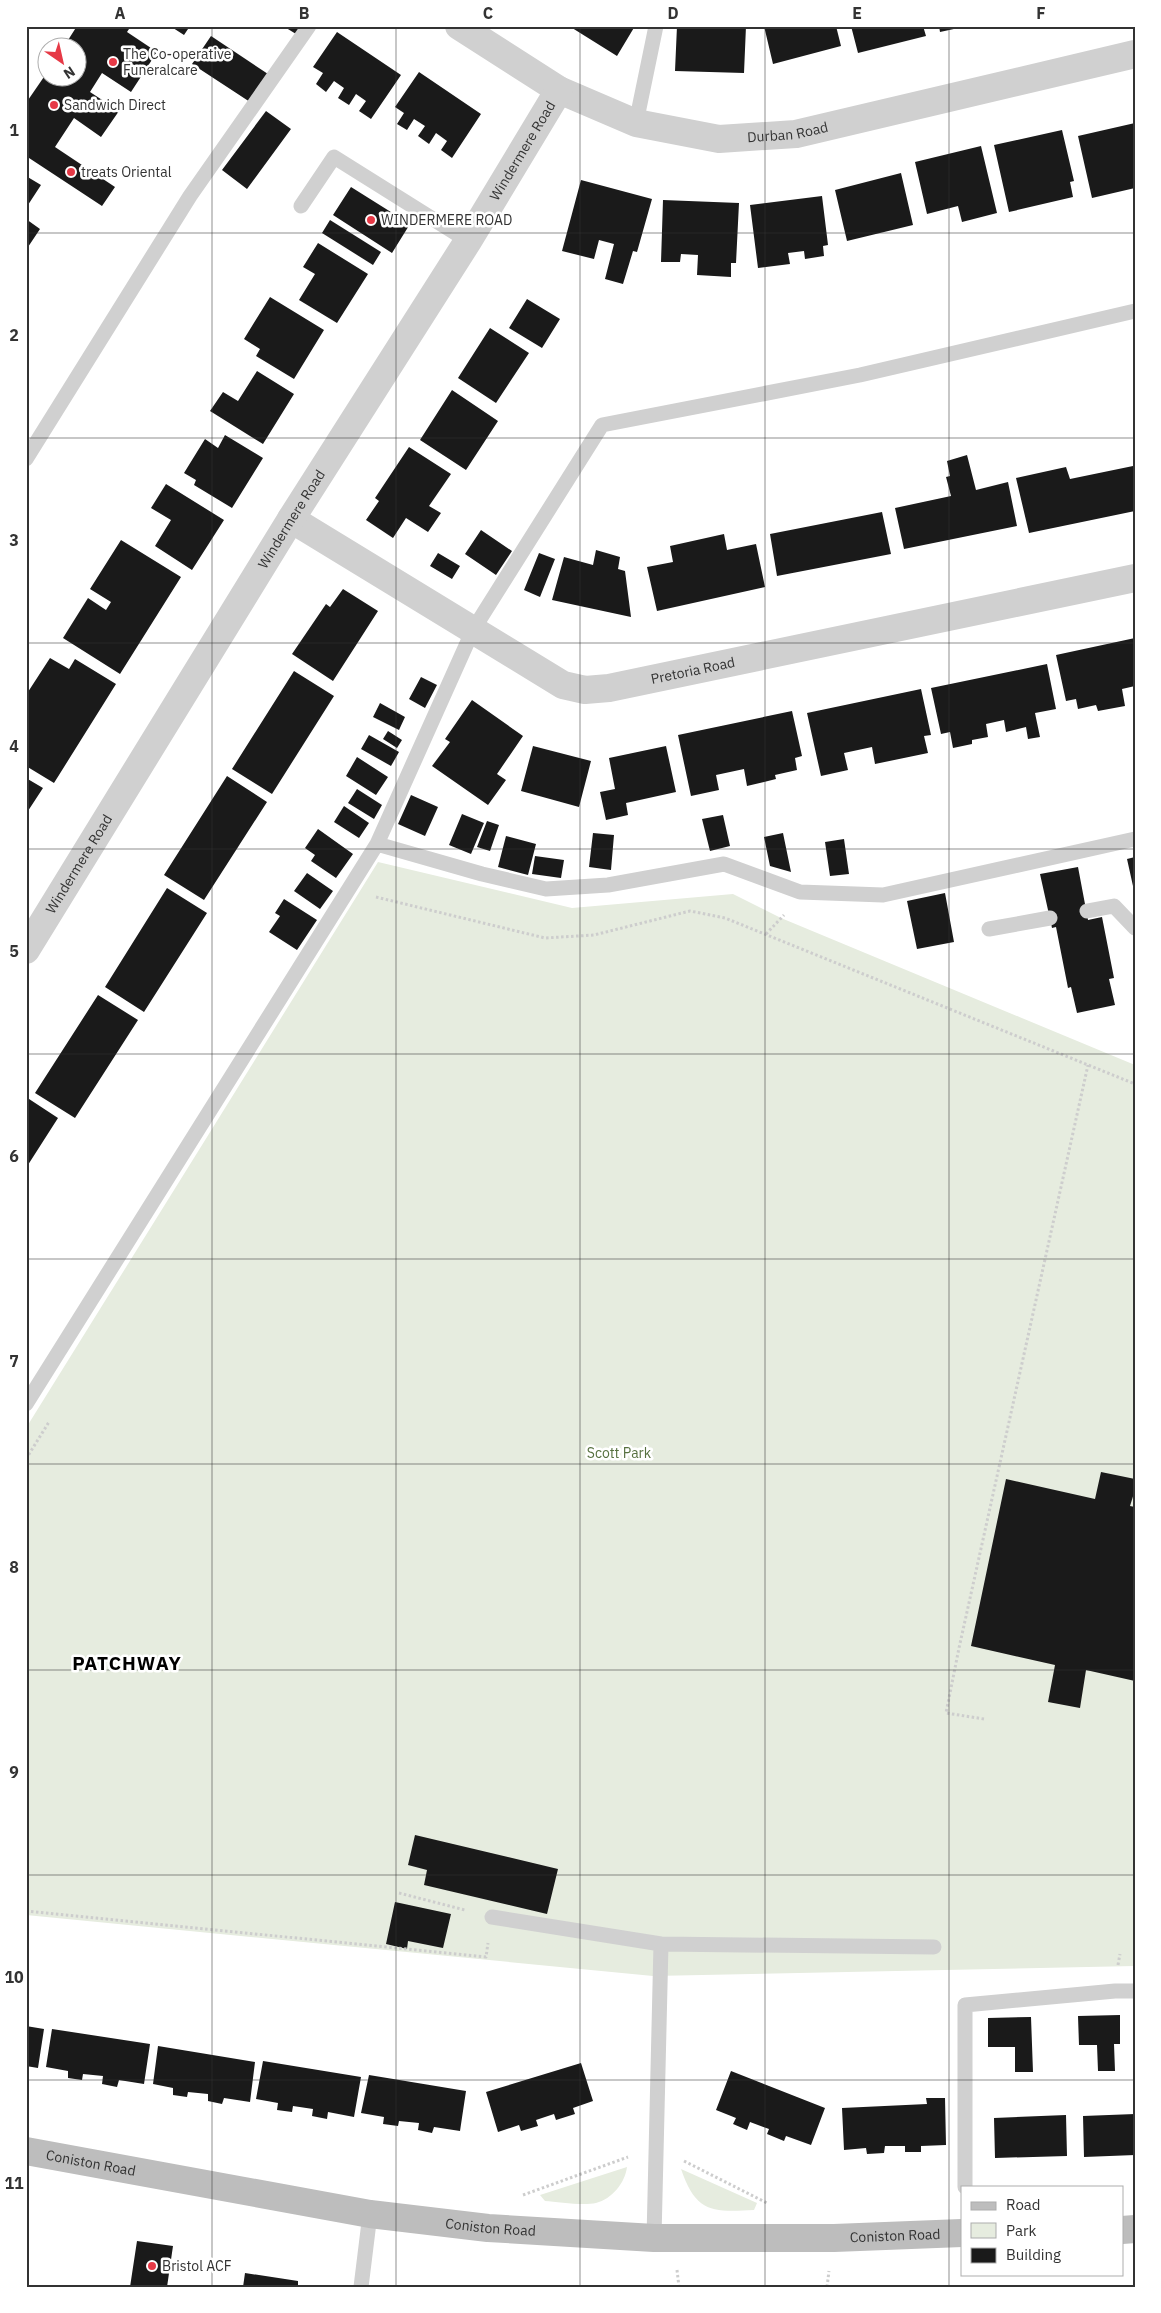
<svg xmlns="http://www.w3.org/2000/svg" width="1161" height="2313" viewBox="0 0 1161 2313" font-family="'IBM Plex Sans',sans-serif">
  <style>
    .green { fill: #e6ecdf }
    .building { fill: #1a1a1a }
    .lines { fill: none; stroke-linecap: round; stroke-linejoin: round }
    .path { stroke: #cdcdcd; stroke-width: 3; stroke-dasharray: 2.5 2.5; stroke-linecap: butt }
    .lane { stroke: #d0d0d0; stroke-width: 15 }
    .street { stroke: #d0d0d0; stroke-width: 28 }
    .secondary { stroke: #bdbdbd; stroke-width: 28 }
    .grid { fill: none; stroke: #333; stroke-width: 1; stroke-opacity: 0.55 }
    .poi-dot { fill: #e63946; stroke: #fff; stroke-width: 2 }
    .labels { text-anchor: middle; stroke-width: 5; stroke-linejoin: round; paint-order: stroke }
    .poi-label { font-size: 14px; fill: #333; stroke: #fff; text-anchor: start }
    .street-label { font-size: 14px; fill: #333; stroke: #fff }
    .park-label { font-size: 14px; fill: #56703f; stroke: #fff }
    .district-label { font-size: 19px; font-weight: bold; letter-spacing: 1px; fill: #000; stroke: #fff }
    .neatline { fill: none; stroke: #333; stroke-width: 2 }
    .grid-label { font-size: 16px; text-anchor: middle; font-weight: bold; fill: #333 }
  </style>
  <rect width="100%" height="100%" fill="#fff"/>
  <path class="green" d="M 378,862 L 572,908 L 733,894 L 781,918 L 1135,1065 L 1135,1966 L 653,1976 L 26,1915 L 26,1428 Z
    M 627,2167 C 625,2183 612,2199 596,2203 C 583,2206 558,2202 545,2201 L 540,2195 Z
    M 681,2169 L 757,2203 L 754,2210 C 712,2212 696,2213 681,2169 Z"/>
  <path class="building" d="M 77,26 L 131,26 L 127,32 L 157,52 L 131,92 L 102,73 L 90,92 L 119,111 L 101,137 L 74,118 L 55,147 L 115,187 L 102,206 L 26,156 L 26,103 L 48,71 L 48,78 L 78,78 L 78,48 L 63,48 Z
    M 170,26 L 190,26 L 184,35 Z
    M 283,26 L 301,26 L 296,34 Z
    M 569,26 L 635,26 L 617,56 Z
    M 677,26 L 746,26 L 744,73 L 675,71 Z
    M 764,26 L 836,26 L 841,46 L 773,64 Z
    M 851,26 L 923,26 L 926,36 L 858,53 Z
    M 939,26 L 963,26 L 963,27 L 940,32 Z
    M 337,32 L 401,75 L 371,119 L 359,111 L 366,101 L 356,94 L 349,105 L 338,98 L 344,88 L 334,81 L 326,92 L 316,84 L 323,73 L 313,67 Z
    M 211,36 L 268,74 L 250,102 L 192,64 Z
    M 419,72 L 481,114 L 452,158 L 441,150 L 447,141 L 436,133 L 429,144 L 418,136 L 425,126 L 414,119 L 407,130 L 397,124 L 404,113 L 395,107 Z
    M 266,111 L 291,129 L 247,189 L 222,170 Z
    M 1135,123 L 1135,188 L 1092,198 L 1078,136 Z
    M 1062,130 L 1074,181 L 1070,182 L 1073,197 L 1009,212 L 994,145 Z
    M 981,146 L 997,213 L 962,222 L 958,206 L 927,214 L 915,162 Z
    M 901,173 L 913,225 L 847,241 L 835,190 Z
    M 26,176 L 41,185 L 26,208 Z
    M 581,180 L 652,199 L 637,252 L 633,251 L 623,284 L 605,279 L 614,244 L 599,240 L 594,259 L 562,251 Z
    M 351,187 L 410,224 L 392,253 L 333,215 Z
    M 822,196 L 828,245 L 823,246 L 824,256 L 805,259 L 804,251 L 788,253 L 790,264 L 758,268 L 750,205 Z
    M 663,200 L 739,203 L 736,263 L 731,263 L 731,277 L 697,275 L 698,255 L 681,254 L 680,262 L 661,262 Z
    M 26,219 L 40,229 L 26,250 Z
    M 330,220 L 381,252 L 373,265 L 322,233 Z
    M 318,243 L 368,274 L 337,323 L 299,300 L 315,274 L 303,267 Z
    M 270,297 L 324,330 L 294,379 L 256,356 L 260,349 L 244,339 Z
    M 527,299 L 560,319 L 542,348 L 509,328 Z
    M 490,328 L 529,353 L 496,403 L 458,378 Z
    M 257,371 L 294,394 L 263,444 L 210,411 L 223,392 L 238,401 Z
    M 452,390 L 498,421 L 466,470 L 420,440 Z
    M 225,435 L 263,458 L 232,508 L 194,485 L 196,480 L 184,473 L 205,439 L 218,448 Z
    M 409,447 L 451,474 L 429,506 L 441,513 L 428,532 L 406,518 L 393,538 L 366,520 L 379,501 L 375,498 Z
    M 967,455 L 976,490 L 1008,482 L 1017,526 L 904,549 L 895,508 L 951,496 L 946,477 L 950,476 L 947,461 Z
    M 1133,466 L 1135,511 L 1029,533 L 1016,478 L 1066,467 L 1070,479 Z
    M 166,484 L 224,520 L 192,570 L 155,546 L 171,520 L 151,508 Z
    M 882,512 L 891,554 L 777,576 L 770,534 Z
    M 481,530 L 512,551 L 496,575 L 465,554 Z
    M 724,534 L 727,550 L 756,544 L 765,587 L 657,611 L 647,567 L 673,562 L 670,546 Z
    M 121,540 L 181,577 L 120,674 L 63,638 L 88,598 L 106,610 L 111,602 L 90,589 Z
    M 596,550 L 620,557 L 618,569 L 625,571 L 631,617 L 552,600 L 564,557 L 593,565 Z
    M 438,553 L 460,566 L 452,579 L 430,566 Z
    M 539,553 L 555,559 L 540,597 L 524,590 Z
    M 343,589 L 378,611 L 333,681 L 292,654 L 326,604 L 330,607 Z
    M 1135,638 L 1135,686 L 1122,689 L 1125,706 L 1098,711 L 1096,705 L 1078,709 L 1076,699 L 1066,701 L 1056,655 Z
    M 50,658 L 69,669 L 75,659 L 116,684 L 54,783 L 26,766 L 26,695 Z
    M 1047,664 L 1056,709 L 1035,713 L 1040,737 L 1028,739 L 1026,727 L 1006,732 L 1004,720 L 986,724 L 988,737 L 972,740 L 972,744 L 953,748 L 950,732 L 941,734 L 931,688 Z
    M 294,671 L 334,696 L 272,794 L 232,769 Z
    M 421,677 L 437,685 L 425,708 L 409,699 Z
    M 921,689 L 931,735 L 924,736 L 928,753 L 875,764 L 872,747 L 844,753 L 848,770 L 821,776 L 807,713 Z
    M 472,700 L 523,736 L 497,774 L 506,780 L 488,805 L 432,766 L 450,742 L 445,739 Z
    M 380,703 L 405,717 L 399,730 L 373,717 Z
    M 792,711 L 802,756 L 795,758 L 797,770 L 775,775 L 776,779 L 747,786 L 744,769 L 716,775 L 719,790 L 691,796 L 678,735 Z
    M 388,731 L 402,740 L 397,748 L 383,739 Z
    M 369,735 L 399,752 L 391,766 L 361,749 Z
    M 533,746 L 591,761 L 579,807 L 521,791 Z
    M 666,746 L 676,792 L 626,803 L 628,815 L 606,820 L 600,792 L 615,789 L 609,758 Z
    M 357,757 L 388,777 L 376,795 L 346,776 Z
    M 227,776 L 267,802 L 204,900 L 164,875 Z
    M 26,778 L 43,788 L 26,814 Z
    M 357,789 L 382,805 L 374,819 L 348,803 Z
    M 411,795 L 438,807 L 425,836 L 398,824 Z
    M 344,806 L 369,823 L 359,838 L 334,822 Z
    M 462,814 L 484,823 L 471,854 L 449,845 Z
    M 723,815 L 730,846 L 710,851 L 702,819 Z
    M 487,821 L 499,825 L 490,851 L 477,847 Z
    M 318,829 L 353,854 L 336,878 L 311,861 L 315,855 L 305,848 Z
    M 593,833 L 614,835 L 611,870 L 589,867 Z
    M 783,833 L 791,872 L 770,866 L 764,837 Z
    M 506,836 L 536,844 L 528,875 L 498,867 Z
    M 844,839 L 849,874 L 830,876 L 825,842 Z
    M 535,856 L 564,860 L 561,878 L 532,874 Z
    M 1135,857 L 1135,886 L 1133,886 L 1127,859 Z
    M 1078,867 L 1088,920 L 1102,917 L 1114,978 L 1109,979 L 1115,1005 L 1077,1013 L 1071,987 L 1068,988 L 1056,927 L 1052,928 L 1040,874 Z
    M 307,873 L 333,891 L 320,909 L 294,891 Z
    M 167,888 L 207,913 L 144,1012 L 105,987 Z
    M 945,893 L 954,942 L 917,949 L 907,901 Z
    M 284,899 L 317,920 L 297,950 L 269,932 L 280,916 L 275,913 Z
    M 98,995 L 138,1020 L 75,1118 L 35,1093 Z
    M 26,1097 L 58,1118 L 26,1168 Z
    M 1101,1472 L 1135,1479 L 1135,1490 L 1130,1506 L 1135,1507 L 1135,1681 L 1086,1670 L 1080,1708 L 1048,1702 L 1055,1665 L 971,1646 L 1006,1479 L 1095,1499 Z
    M 415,1835 L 558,1869 L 547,1914 L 424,1885 L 427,1870 L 408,1865 Z
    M 395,1902 L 451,1914 L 443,1948 L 408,1941 L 407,1949 L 386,1944 Z
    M 1120,2015 L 1120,2044 L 1114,2044 L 1115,2071 L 1098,2071 L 1097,2045 L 1079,2045 L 1078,2016 Z
    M 1031,2017 L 1033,2072 L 1015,2072 L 1015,2047 L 988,2047 L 988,2018 Z
    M 26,2026 L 44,2029 L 38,2068 L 26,2066 Z
    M 52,2029 L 150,2044 L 144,2084 L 119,2080 L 117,2087 L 102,2084 L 103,2076 L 83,2074 L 82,2080 L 68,2078 L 68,2071 L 46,2067 Z
    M 158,2046 L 255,2062 L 250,2102 L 224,2098 L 222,2104 L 208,2101 L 208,2094 L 188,2092 L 187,2097 L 173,2095 L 173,2088 L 153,2084 Z
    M 263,2061 L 361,2077 L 354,2117 L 328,2112 L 327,2119 L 312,2116 L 313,2109 L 293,2106 L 292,2112 L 277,2110 L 278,2103 L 256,2099 Z
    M 581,2063 L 593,2101 L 573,2108 L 575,2114 L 556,2120 L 554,2114 L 536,2120 L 538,2126 L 521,2131 L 519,2125 L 498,2132 L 486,2092 Z
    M 731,2071 L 825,2108 L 811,2145 L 786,2136 L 784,2141 L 767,2134 L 769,2129 L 750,2122 L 747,2130 L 733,2124 L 736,2118 L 716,2110 Z
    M 369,2075 L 466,2091 L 460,2131 L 434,2127 L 432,2133 L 418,2130 L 419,2123 L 399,2121 L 398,2126 L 383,2124 L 384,2117 L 361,2113 Z
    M 926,2098 L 945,2098 L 946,2145 L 921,2146 L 921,2152 L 905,2152 L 905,2146 L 885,2146 L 884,2153 L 867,2154 L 866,2148 L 844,2150 L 842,2108 L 927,2104 Z
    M 1135,2114 L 1135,2155 L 1084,2157 L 1083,2116 Z
    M 1066,2115 L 1067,2156 L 995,2158 L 994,2118 Z
    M 137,2241 L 173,2246 L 167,2287 L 130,2287 Z
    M 245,2273 L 298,2281 L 298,2287 L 243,2287 Z"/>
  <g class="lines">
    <path class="path" d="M 376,897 L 545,938 L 594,935 L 690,911 L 725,918 L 1135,1084
      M 766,934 L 784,915
      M 26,1459 L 49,1422
      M 984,1719 L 946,1713 L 959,1648 L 1088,1065
      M 399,1893 L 465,1910
      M 26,1911 L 486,1957 L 488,1943
      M 1118,1965 L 1120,1954
      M 684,2161 L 767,2203
      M 523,2195 L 628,2157
      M 677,2270 L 679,2287
      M 827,2287 L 829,2271"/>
    <path class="lane" d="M 636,123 L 656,26
      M 301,206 L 334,157 L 468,241
      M 26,459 L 190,196 L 309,26
      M 377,844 L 482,874 L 546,889 L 608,885 L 724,864 L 800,892 L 883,895 L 1135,839
      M 1087,911 L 1114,906 L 1135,928
      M 989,929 L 1050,918
      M 26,1404 L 377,844 L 473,630 L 602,425 L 860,375 L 1135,311
      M 492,1917 L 661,1944 L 934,1947
      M 965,2187 L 965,2005 L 1115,1991 L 1135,1991
      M 654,2238 L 661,1944
      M 361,2287 L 370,2214"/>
    <g class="street">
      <path id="s1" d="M 459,26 L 559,90 L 636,123 L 719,139 L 796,134 L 1135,54"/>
      <path id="s2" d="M 291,519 L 563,685 L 585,690 L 609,688 L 1135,578"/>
      <path id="s3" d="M 26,950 L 291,519 L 468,241 L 559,90"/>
    </g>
    <g class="secondary">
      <path id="s4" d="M 26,2151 L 370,2214 L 488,2228 L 654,2238 L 834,2238 L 962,2233"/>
      <path d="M 1122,2230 L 1135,2229"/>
    </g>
  </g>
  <path class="grid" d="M 212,26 L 212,2287M 396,26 L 396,2287M 580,26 L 580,2287M 765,26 L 765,2287M 949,26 L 949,2287M 26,233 L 1135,233M 26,438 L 1135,438M 26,643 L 1135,643M 26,849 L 1135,849M 26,1054 L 1135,1054M 26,1259 L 1135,1259M 26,1464 L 1135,1464M 26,1670 L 1135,1670M 26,1875 L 1135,1875M 26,2080 L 1135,2080"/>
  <g class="poi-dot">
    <circle cx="113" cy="62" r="5"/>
    <circle cx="54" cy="105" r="5"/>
    <circle cx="71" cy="172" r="5"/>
    <circle cx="371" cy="220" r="5"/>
    <circle cx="152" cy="2266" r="5"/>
  </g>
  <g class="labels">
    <g class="poi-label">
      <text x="123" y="59">The Co-operative<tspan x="123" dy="16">Funeralcare</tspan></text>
      <text x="64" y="110">Sandwich Direct</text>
      <text x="81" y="177">treats Oriental</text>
      <text x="381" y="225">WINDERMERE ROAD</text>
      <text x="162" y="2271">Bristol ACF</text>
    </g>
    <g class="street-label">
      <text dy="5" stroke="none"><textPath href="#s1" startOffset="356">Durban Road</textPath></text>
      <text dy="5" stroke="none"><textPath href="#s3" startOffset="941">Windermere Road</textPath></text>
      <text dy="5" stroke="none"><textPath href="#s3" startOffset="506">Windermere Road</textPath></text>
      <text dy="5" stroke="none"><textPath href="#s2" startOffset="451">Pretoria Road</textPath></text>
      <text dy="5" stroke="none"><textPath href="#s3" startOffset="101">Windermere Road</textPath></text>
      <text dy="5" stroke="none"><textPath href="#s4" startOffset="66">Coniston Road</textPath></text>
      <text dy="5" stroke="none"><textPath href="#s4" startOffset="471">Coniston Road</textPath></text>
      <text dy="5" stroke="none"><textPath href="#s4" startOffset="876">Coniston Road</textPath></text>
    </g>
    <g class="park-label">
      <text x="619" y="1458">Scott Park</text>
    </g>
    <g class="district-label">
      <text x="127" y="1670">PATCHWAY</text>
    </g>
  </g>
  <rect width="1161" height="2313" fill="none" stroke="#ffffff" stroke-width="55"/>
  <rect x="961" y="2186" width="162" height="90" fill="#ffffff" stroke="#adadad"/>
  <rect x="971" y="2202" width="25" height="8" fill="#bdbdbd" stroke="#adadad"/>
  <text x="1006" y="2210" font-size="15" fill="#333333">Road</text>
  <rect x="971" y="2223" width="25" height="15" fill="#e6ecdf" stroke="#adadad"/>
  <text x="1006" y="2236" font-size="15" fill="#333333">Park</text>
  <rect x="971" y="2248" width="25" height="15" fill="#1a1a1a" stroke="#adadad"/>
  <text x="1006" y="2260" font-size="15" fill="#333333">Building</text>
  <g transform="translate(62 62) rotate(146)"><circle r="24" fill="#ffffff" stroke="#adadad"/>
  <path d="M0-4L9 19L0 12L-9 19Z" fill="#e63946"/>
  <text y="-8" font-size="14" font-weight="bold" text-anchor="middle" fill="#333333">N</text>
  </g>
  <rect x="28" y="28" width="1106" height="2258" class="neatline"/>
  <g class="grid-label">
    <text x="120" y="19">A</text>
    <text x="304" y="19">B</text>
    <text x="488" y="19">C</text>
    <text x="673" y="19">D</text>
    <text x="857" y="19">E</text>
    <text x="1041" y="19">F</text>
    <text x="14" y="136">1</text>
    <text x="14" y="341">2</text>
    <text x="14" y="546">3</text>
    <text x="14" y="752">4</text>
    <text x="14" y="957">5</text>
    <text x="14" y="1162">6</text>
    <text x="14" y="1367">7</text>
    <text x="14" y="1573">8</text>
    <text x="14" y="1778">9</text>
    <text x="14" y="1983">10</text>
    <text x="14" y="2189">11</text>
  </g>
</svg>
